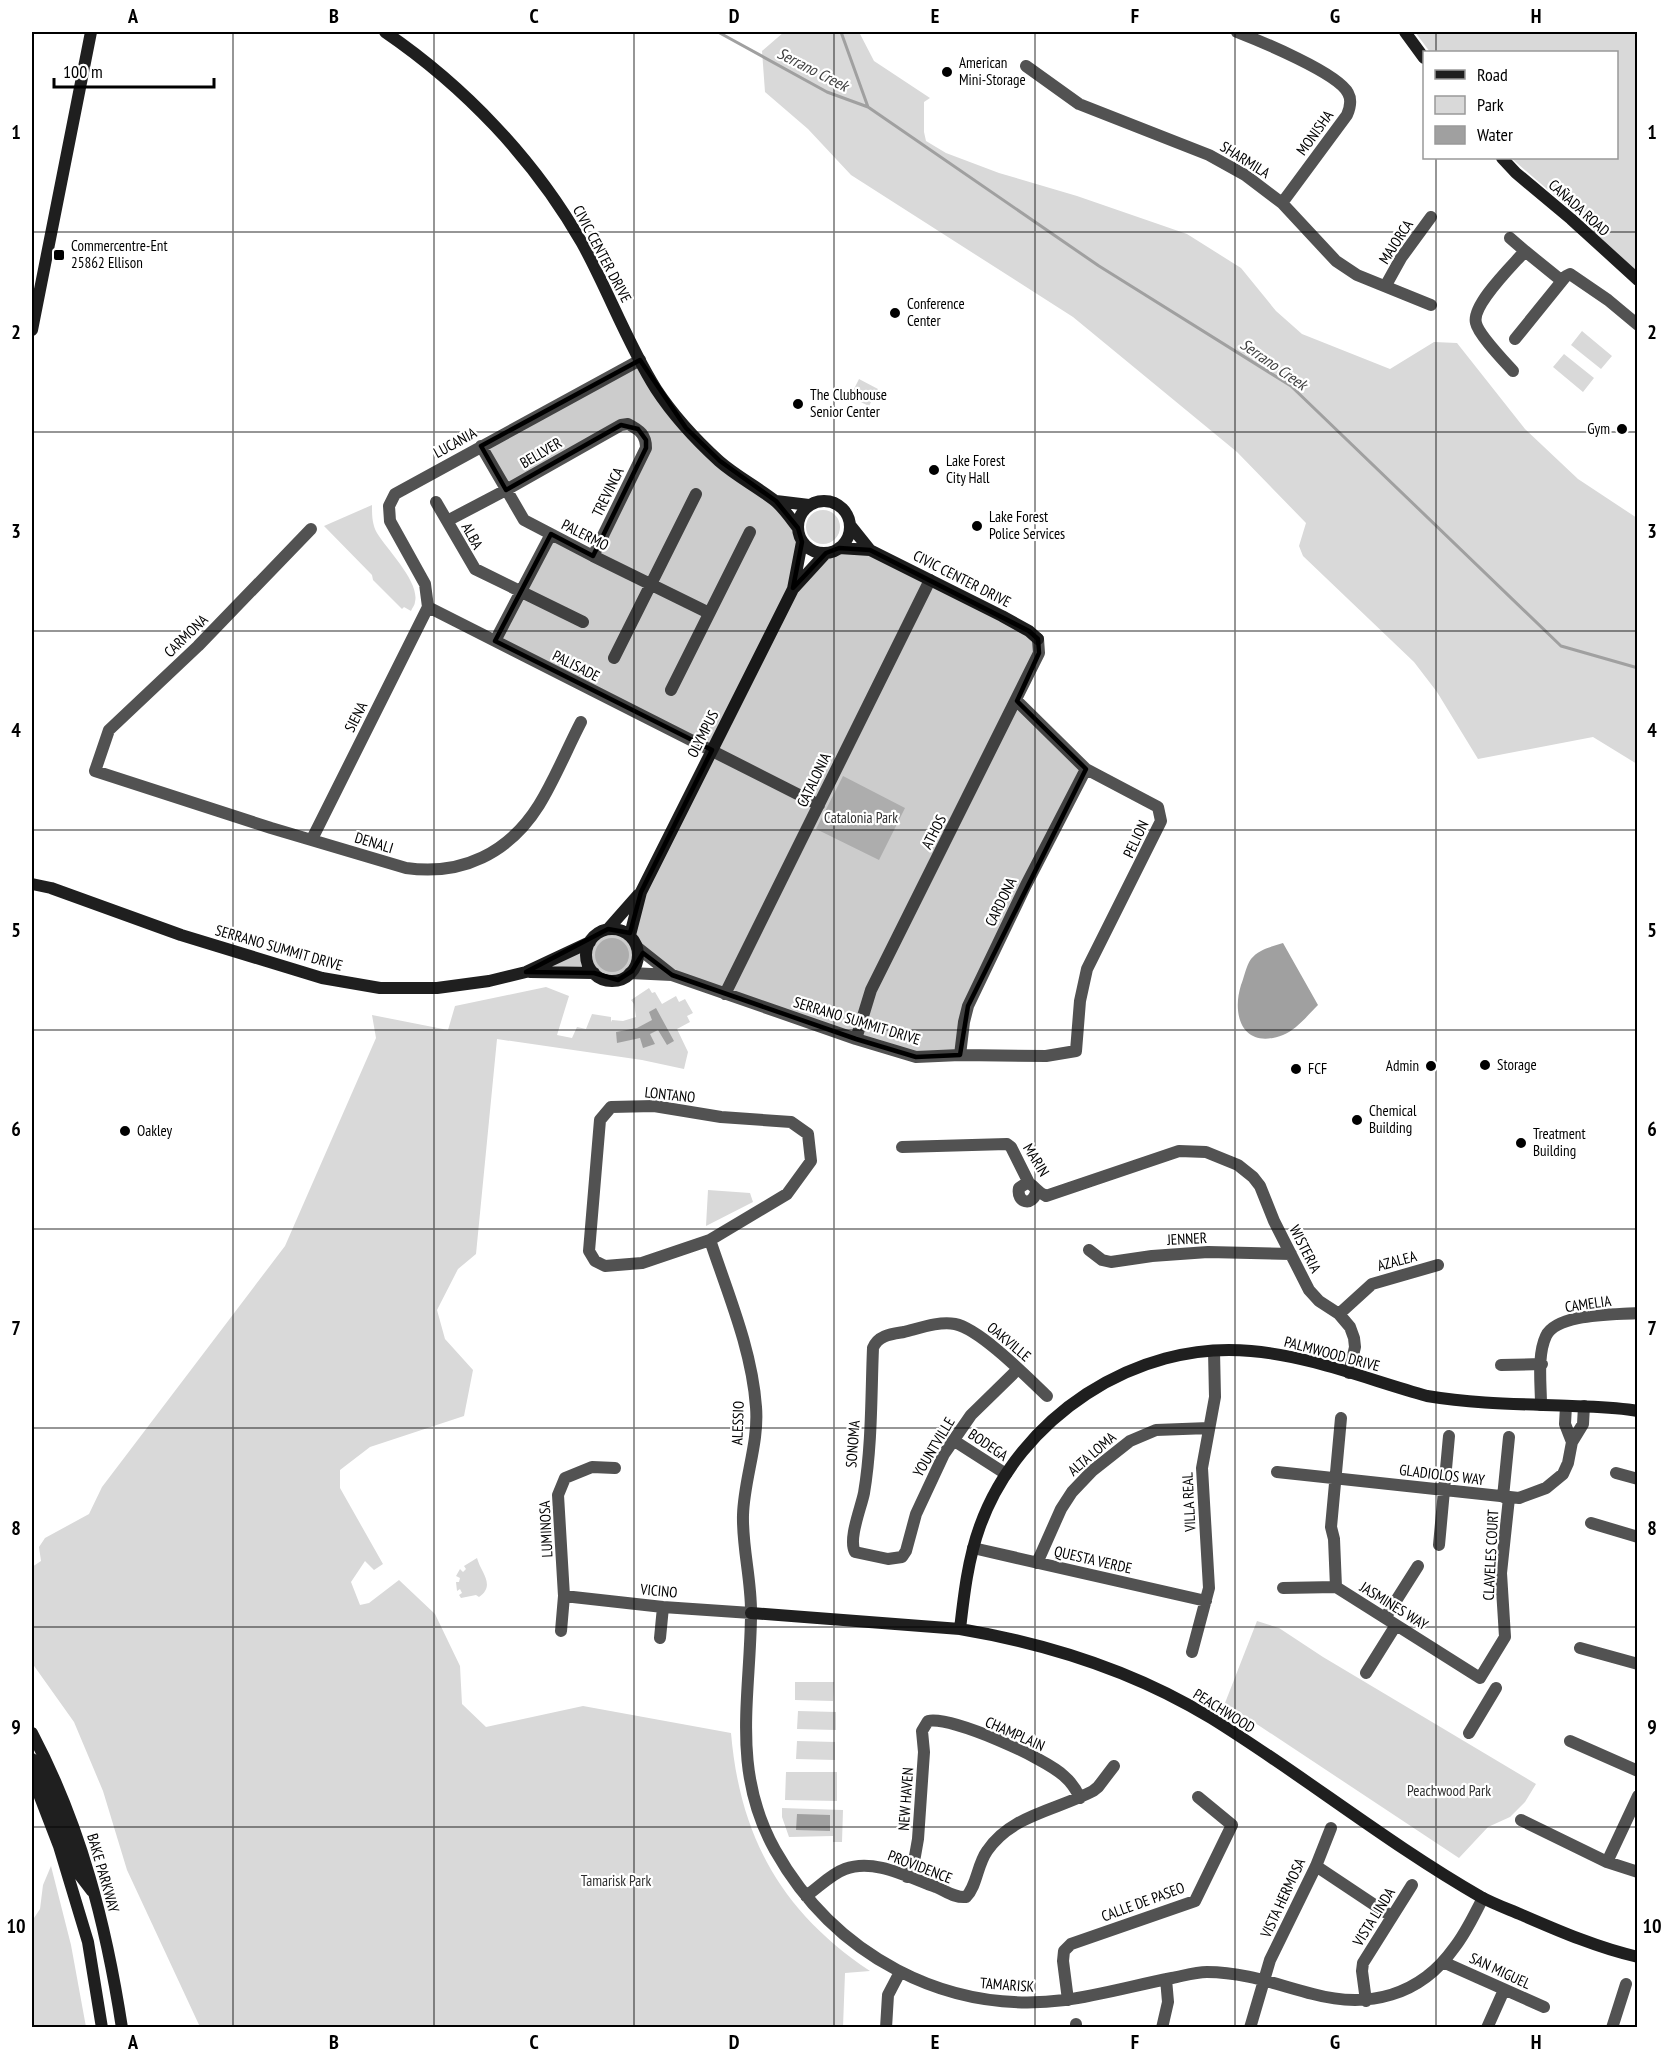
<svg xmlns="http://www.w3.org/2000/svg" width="1669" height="2059" viewBox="0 0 1669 2059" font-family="'PT Sans Narrow',sans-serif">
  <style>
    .green { fill: #d9d9d9 }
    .water { fill: #a0a0a0 }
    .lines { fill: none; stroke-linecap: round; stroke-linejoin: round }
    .stream { stroke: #a0a0a0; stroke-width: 3 }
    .street { stroke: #525252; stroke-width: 12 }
    .secondary { stroke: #1f1f1f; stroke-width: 12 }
    .marked { fill: #000; fill-opacity: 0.2; stroke: #000; stroke-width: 4.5; stroke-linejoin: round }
    .grid { fill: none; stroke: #000; stroke-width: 1.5; stroke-opacity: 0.55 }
    .poi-dot { fill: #000; stroke: #fff; stroke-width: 2 }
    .labels { text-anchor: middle; stroke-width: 4.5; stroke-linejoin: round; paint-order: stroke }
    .poi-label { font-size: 15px; fill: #000; stroke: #fff; text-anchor: start }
    .street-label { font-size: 15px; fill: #000; stroke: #fff }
    .park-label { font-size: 15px; fill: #303030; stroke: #fff }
    .water-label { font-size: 16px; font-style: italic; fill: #414141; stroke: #fff }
    .neatline { fill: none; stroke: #000; stroke-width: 2 }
    .grid-label { font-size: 20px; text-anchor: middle; font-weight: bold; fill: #000 }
  </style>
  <rect width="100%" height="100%" fill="#fff"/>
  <path class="green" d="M 784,32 L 859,32 L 874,61 L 930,98 L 924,102 L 924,132 L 926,141 L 946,153 L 999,173 L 1077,196 L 1187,234 L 1241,268 L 1276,311 L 1302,334 L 1390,369 L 1434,342 L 1457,343 L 1525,429 L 1578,479 L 1637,518 L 1637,764 L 1593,737 L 1478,759 L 1437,692 L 1414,662 L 1303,556 L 1299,546 L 1306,523 L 1237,452 L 1073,317 L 851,175 L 808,129 L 765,92 L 762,51 Z
    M 1415,32 L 1637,32 L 1637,273 L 1619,257 L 1583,220 L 1511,158 L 1616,158 L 1616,52 L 1430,52 Z
    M 1582,331 L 1612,356 L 1601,369 L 1571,345 Z
    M 1564,354 L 1594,378 L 1583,392 L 1553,367 Z
    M 859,379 L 878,389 L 869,406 L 850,397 Z
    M 372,505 C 372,515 372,524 377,533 C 388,551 420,582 415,602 C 415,605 412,608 411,611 L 404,607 L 402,609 L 373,580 L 372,575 L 324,526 Z
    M806 527a17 17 0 1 1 34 0a17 17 0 1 1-34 0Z
    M 843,776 L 905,808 L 879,860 L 816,829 Z
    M595 955a17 17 0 1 1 34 0a17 17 0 1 1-34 0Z
    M 546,987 L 569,996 L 557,1035 L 572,1038 L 577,1027 L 586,1029 L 592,1014 L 611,1017 L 611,1022 L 612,1020 L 623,1021 L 636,1017 L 634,1004 L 631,1000 L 649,988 L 652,993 L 655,992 L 662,1004 L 676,996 L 679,1002 L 685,999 L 693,1013 L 687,1016 L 690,1022 L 677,1029 L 688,1052 L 684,1069 L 642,1060 L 497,1039 L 476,1254 L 458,1269 L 437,1310 L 445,1339 L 473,1370 L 464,1416 L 370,1447 L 340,1470 L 340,1488 L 383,1564 L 374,1570 L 365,1561 L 351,1582 L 360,1605 L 369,1603 L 399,1580 L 435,1614 L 460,1666 L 462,1704 L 486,1727 L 583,1706 L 731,1733 C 740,1838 782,1912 870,1971 L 845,1973 L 843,2027 L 200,2027 L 127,1870 L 103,1791 L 74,1722 L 32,1663 L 32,1567 L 41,1561 L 39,1547 L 45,1538 L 89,1514 L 102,1487 L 285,1246 L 376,1038 L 372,1015 L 448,1030 L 455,1006 Z
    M 708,1190 L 750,1193 L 753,1202 L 706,1226 Z
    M 477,1558 C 481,1573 496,1585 479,1597 L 476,1595 L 461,1598 L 459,1595 L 462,1593 L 460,1589 L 457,1591 L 456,1582 L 459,1582 L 460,1578 L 456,1576 L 460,1569 L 463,1572 L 466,1569 L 464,1566 Z
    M 1257,1621 L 1279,1628 L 1323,1657 L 1536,1784 L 1525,1802 L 1510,1817 L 1488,1827 L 1459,1858 L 1225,1703 Z
    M 795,1682 L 834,1682 L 833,1701 L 795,1700 Z
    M 798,1711 L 836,1712 L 836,1730 L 797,1729 Z
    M 797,1741 L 835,1742 L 835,1760 L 796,1759 Z
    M 786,1772 L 837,1772 L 837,1801 L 785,1800 Z
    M 782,1808 L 843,1810 L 842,1842 L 833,1842 L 833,1836 L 789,1837 L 782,1817 Z
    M 51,1866 L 71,1945 L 86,2027 L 32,2027 L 32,1921 L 40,1909 L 43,1885 Z"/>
  <path class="water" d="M 1283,943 L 1318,1005 C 1308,1015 1296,1030 1283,1035 C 1244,1050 1231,1017 1241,985 C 1244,978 1246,966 1251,959 C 1259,949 1271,947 1283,943 Z
    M 656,1008 L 674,1041 L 667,1045 L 658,1030 L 650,1034 L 655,1044 L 643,1048 L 640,1038 L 617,1043 L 616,1032 L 637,1028 L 652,1020 L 649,1012 Z
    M 797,1814 L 830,1815 L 830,1831 L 796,1830 Z"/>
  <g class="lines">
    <path class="stream" d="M 718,32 L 827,92 L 868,107
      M 841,32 L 868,107 L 1099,266 L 1291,386 L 1561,646 L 1638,668"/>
    <path class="street" d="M 1237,32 C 1260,41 1338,73 1348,93 C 1352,100 1350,108 1347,115 L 1282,203
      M 1026,66 L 1079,104 L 1209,155 L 1245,175 L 1282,203 L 1336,261 L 1357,275 L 1431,305
      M 1510,238 L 1525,251
      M 1386,285 L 1401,258 L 1431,217
      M 1515,339 L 1566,276 L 1570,274 L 1608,300 L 1638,325
      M 1513,371 C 1504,361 1478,334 1476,323 C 1471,305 1513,265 1525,251 L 1562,281
      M 481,446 L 524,520 L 593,556 L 709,613
      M 436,502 L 475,569 L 583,622
      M 447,521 L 506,490 L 621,425 L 628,424 C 640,430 646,435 646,448 L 593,556
      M 311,529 L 198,646 L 109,730 L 95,771 L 271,828 L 406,868 C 462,876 509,853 539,805 C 555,779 567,749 581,722
      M 428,607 L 819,805
      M 428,607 L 425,584 L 390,521 L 389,506 L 395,494 L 640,360
      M 495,641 L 551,534
      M 614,658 L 696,494
      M 671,690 L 750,532
      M 312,839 L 428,607
      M 638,948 L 672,975
      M 630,973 L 672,975 L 856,1039 L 916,1057 L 960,1055 L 1046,1056 L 1076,1051 L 1080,1001 L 1087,969 L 1161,821 L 1158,807 L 1086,769 L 1017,701
      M 725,994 L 930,580
      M 856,1039 L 871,990 L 1039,653 L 1038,639
      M 960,1055 L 964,1022 L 968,1006 L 1026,885 L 1086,769
      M 654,1106 L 721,1117 L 791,1122 L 808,1134 L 811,1161 L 787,1194 L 710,1240 L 642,1263 L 605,1266 L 595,1261 L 589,1251 L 600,1120 L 611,1107 Z
      M 902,1147 L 1007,1144 L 1011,1147 L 1029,1183 C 1037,1188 1035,1191 1046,1196 L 1179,1151 L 1206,1152 L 1238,1165 L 1253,1177 L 1260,1186 L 1274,1221 L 1309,1290 L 1319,1301 L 1339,1314 L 1350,1327 L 1354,1338 L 1355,1347 L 1349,1373
      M 1029,1183 L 1025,1184 L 1019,1188 C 1016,1203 1033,1207 1036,1192
      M 710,1240 C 728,1294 752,1350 756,1407 C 759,1443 744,1479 743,1515 C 742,1548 752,1582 751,1616 C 750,1699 731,1771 775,1850 C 834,1955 945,2015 1065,2000 C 1101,1995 1136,1985 1172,1978 C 1183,1976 1195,1972 1207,1972 C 1244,1972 1278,1985 1313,1994 C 1368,2009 1420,1996 1454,1948 C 1466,1933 1474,1915 1483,1898
      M 1089,1250 L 1102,1260 L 1111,1262 L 1152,1256 L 1208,1252 L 1291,1254
      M 1339,1314 L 1372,1284 L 1438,1265
      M 1501,1365 L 1542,1364
      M 1018,1369 L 971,1415 L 944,1454 L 916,1514 L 906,1551 L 902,1557 L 888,1559 L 855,1552 C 848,1539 861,1508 864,1493 C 872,1445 871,1396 873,1348 C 878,1335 892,1334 904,1332 C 920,1328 939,1321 955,1324 C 980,1329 1027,1377 1047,1396
      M 1541,1405 C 1541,1384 1537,1355 1546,1336 C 1557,1313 1615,1315 1638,1313
      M 1566,1406 L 1565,1424 L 1572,1442
      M 953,1440 L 1006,1474
      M 1277,1472 L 1519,1498 L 1546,1488 L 1563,1474 L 1568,1463 L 1572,1442 L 1583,1424 L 1584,1406
      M 1616,1473 L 1638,1479
      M 1503,1497 L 1509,1437
      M 1591,1523 L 1638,1537
      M 1439,1545 L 1449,1436
      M 973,1548 L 1206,1601
      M 1037,1563 L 1061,1509 L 1072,1492 L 1092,1471 L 1130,1441 L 1156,1430 L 1209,1428
      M 1336,1587 L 1334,1539 L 1331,1527 L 1341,1418
      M 1283,1588 L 1336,1587 L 1480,1678 L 1505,1637 L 1501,1573 L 1509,1498
      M 564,1596 L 663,1607 L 751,1613
      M 1385,1618 L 1418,1566
      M 561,1631 L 564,1596 L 558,1495 L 565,1478 L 592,1467 L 615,1468
      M 660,1638 L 663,1607
      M 1580,1648 L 1638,1664
      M 1192,1652 L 1209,1588 L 1202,1468 L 1215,1397 L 1214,1351
      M 1366,1673 L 1396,1625
      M 1469,1733 L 1496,1688
      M 1570,1741 L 1638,1771
      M 1521,1820 L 1607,1862 L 1638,1872
      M 1607,1862 L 1638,1796
      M 1316,1866 L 1391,1916
      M 907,1877 L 915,1856 L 918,1839 L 924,1752 L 922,1731 L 928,1721 C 952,1716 1045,1758 1064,1776 C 1071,1782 1076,1789 1080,1798
      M 806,1896 C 819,1887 831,1874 845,1869 C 874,1858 908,1877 936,1887 C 946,1891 954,1898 966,1897 C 977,1886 977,1865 987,1851 C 1011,1815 1057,1810 1093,1791 L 1098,1787 L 1114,1766
      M 1443,1962 L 1544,2007
      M 1068,2000 L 1063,1961 L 1064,1951 L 1071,1944 L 1195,1901 L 1232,1825 L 1198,1797
      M 1366,2001 L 1362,1971 L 1363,1963 L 1412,1885
      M 1076,2024 L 1076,2028
      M 886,2028 L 888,1995 L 900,1972
      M 1162,2028 L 1168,2002 L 1166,1979
      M 1250,2028 L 1270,1960 L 1316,1866 L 1331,1828
      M 1487,2028 L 1504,1990
      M 1612,2028 L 1626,1984"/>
    <path class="secondary" d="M 385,32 C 464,86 534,159 582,243 C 608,290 627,343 656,389 C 673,415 696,440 719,461 C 736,476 756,486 774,500 C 783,507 791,519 798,528
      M 1405,32 L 1424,58
      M 1502,158 L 1516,173 L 1571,219 L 1638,280
      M 32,330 L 91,32
      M 776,501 L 809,505
      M798 527a26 26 0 1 1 52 0a26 26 0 1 1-52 0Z
      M 850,525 L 870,550
      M 839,548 L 870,550 L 1002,616 L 1029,631 L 1038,639
      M 794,588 L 826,553
      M 32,884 L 51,888 L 181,935 L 322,978 L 380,988 L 437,988 L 489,981 L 526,972 L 590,942
      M 608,929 L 638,895
      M586 955a26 26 0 1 1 52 0a26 26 0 1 1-52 0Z
      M 630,935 L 641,892 L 793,589 L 802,542
      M 530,972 L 594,973
      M 751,1613 L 960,1629 C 1049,1644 1134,1671 1211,1718 C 1303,1775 1387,1843 1481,1897 C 1494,1904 1508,1909 1522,1915 C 1559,1931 1598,1948 1638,1957
      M 960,1629 C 964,1594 968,1559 980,1526 C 1019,1418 1135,1340 1251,1351 C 1311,1356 1369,1380 1427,1396 C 1475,1404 1523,1404 1572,1406 C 1594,1407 1616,1407 1638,1411
      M 32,1733 C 81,1826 106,1924 122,2028
      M 32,1759 L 42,1774 L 61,1821 L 79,1874 L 92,1891
      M 32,1776 L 59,1846 L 88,1942 L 102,2028"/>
  </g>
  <path class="marked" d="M 640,360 L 686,428 L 720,461 L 776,501 L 798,528 L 802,542 L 793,588 L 826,553 L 839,548 L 870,550 L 1029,631 L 1038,639 L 1039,653 L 1017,701 L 1086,769 L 968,1006 L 960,1055 L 916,1057 L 856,1039 L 672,975 L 643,953 L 632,971 L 618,980 L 594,973 L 526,972 L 608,929 L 630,933 L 641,892 L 712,750 L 495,641 L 551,534 L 593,556 L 646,448 L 646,440 L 638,429 L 621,425 L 506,490 L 481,446 Z"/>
  <path class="grid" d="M 233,32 L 233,2028M 434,32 L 434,2028M 634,32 L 634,2028M 834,32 L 834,2028M 1035,32 L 1035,2028M 1235,32 L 1235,2028M 1436,32 L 1436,52M 1436,158 L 1436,2028M 32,232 L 1638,232M 32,432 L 1638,432M 32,631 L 1638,631M 32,830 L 1638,830M 32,1030 L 1638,1030M 32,1229 L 1638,1229M 32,1428 L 1638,1428M 32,1627 L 1638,1627M 32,1827 L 1638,1827"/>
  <g class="poi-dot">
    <circle cx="947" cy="72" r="6"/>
    <rect x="53" y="249" width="12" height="12" rx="3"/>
    <circle cx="895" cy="313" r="6"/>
    <circle cx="798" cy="404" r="6"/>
    <circle cx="1622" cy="429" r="6"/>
    <circle cx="934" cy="470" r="6"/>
    <circle cx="977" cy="526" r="6"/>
    <circle cx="1485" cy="1065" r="6"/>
    <circle cx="1431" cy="1066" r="6"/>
    <circle cx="1296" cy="1069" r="6"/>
    <circle cx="1357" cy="1120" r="6"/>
    <circle cx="125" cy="1131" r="6"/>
    <circle cx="1521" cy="1143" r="6"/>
  </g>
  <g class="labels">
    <g class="poi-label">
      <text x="959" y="68">American<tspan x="959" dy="17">Mini-Storage</tspan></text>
      <text x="71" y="251">Commercentre-Ent<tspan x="71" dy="17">25862 Ellison</tspan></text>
      <text x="907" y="309">Conference<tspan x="907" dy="17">Center</tspan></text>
      <text x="810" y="400">The Clubhouse<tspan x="810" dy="17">Senior Center</tspan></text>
      <text x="1610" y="434" text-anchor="end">Gym</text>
      <text x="946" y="466">Lake Forest<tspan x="946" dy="17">City Hall</tspan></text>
      <text x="989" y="522">Lake Forest<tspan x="989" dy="17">Police Services</tspan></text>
      <text x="1497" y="1070">Storage</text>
      <text x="1419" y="1071" text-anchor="end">Admin</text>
      <text x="1308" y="1074">FCF</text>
      <text x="1369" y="1116">Chemical<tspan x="1369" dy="17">Building</tspan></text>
      <text x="137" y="1136">Oakley</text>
      <text x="1533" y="1139">Treatment<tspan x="1533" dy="17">Building</tspan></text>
    </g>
    <g class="street-label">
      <text transform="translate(1315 133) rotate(-54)" y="5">MONISHA</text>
      <text transform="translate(1245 160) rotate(32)" y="5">SHARMILA</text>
      <text transform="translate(1579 208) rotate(42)" y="5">CAÑADA ROAD</text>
      <text transform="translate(1396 242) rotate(-57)" y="5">MAJORCA</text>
      <text transform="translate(602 254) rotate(62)" y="5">CIVIC CENTER DRIVE</text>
      <text transform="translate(455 443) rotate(-29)" y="5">LUCANIA</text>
      <text transform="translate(541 453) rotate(-30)" y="5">BELLVER</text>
      <text transform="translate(608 492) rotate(-64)" y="5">TREVINCA</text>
      <text transform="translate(585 535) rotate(27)" y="5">PALERMO</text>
      <text transform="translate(472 536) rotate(61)" y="5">ALBA</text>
      <text transform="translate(962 579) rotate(27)" y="5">CIVIC CENTER DRIVE</text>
      <text transform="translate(186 636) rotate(-44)" y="5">CARMONA</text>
      <text transform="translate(576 666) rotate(27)" y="5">PALISADE</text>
      <text transform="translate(356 717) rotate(-63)" y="5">SIENA</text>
      <text transform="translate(703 734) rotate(-63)" y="5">OLYMPUS</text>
      <text transform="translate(814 780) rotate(-64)" y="5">CATALONIA</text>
      <text transform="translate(934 832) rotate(-63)" y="5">ATHOS</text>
      <text transform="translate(1136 839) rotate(-65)" y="5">PELION</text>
      <text transform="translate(374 843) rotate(17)" y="5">DENALI</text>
      <text transform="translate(1001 902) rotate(-64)" y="5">CARDONA</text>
      <text transform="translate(279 948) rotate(16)" y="5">SERRANO SUMMIT DRIVE</text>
      <text transform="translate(857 1021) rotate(17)" y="5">SERRANO SUMMIT DRIVE</text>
      <text transform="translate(670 1095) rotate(6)" y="5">LONTANO</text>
      <text transform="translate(1036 1160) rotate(59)" y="5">MARIN</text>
      <text transform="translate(1187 1239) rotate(-3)" y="5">JENNER</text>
      <text transform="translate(1305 1249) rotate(63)" y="5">WISTERIA</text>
      <text transform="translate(1397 1261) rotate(-15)" y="5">AZALEA</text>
      <text transform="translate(1588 1304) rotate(-8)" y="5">CAMELIA</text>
      <text transform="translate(1009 1342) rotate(40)" y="5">OAKVILLE</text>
      <text transform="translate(1332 1354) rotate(15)" y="5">PALMWOOD DRIVE</text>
      <text transform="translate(738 1423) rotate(-88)" y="5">ALESSIO</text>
      <text transform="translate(853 1444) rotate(-86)" y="5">SONOMA</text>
      <text transform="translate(988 1445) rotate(34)" y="5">BODEGA</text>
      <text transform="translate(934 1447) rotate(-59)" y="5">YOUNTVILLE</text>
      <text transform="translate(1092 1454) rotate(-41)" y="5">ALTA LOMA</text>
      <text transform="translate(1442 1475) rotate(7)" y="5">GLADIOLOS WAY</text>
      <text transform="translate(1189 1502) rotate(-93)" y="5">VILLA REAL</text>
      <text transform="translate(546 1529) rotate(-93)" y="5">LUMINOSA</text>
      <text transform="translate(1491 1555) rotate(-87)" y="5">CLAVELES COURT</text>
      <text transform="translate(1093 1560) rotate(13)" y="5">QUESTA VERDE</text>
      <text transform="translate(659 1591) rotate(5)" y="5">VICINO</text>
      <text transform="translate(1394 1606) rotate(32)" y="5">JASMINES WAY</text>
      <text transform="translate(1224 1711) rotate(32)" y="5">PEACHWOOD</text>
      <text transform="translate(1015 1734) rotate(24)" y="5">CHAMPLAIN</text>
      <text transform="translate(906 1799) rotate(-86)" y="5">NEW HAVEN</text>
      <text transform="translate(920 1867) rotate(21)" y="5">PROVIDENCE</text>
      <text transform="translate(103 1873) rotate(74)" y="5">BAKE PARKWAY</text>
      <text transform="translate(1283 1898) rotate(-65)" y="5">VISTA HERMOSA</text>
      <text transform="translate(1143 1902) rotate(-20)" y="5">CALLE DE PASEO</text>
      <text transform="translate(1374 1917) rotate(-58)" y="5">VISTA LINDA</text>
      <text transform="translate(1500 1971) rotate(25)" y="5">SAN MIGUEL</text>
      <text transform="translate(1007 1985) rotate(4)" y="5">TAMARISK</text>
    </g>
    <g class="park-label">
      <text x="861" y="823">Catalonia Park</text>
      <text x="1449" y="1796">Peachwood Park</text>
      <text x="616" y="1886">Tamarisk Park</text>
    </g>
    <g class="water-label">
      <text transform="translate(813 69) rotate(27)" y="6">Serrano Creek</text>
      <text transform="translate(1274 364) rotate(35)" y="6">Serrano Creek</text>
    </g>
  </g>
  <rect width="1669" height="2059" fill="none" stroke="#ffffff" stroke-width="66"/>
  <rect x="1423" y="51" width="195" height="108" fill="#ffffff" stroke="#999999" stroke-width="1.5"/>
  <rect x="1435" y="70" width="30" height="9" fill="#1f1f1f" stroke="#999999" stroke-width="1.5"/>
  <text x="1477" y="81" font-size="18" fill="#000000">Road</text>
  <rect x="1435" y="96" width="30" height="18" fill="#d9d9d9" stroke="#999999" stroke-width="1.5"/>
  <text x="1477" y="111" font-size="18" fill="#000000">Park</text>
  <rect x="1435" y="126" width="30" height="18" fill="#a0a0a0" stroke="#999999" stroke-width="1.5"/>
  <text x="1477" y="141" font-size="18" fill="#000000">Water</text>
  <path d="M54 78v9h160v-9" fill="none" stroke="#000000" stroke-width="3"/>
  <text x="63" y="78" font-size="18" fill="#000000" stroke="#ffffff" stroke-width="4.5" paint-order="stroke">100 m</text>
  <rect x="33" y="33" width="1603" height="1993" class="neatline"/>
  <g class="grid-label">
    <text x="133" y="23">A</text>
    <text x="334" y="23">B</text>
    <text x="534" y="23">C</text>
    <text x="734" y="23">D</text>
    <text x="935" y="23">E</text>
    <text x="1135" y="23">F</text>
    <text x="1335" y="23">G</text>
    <text x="1536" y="23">H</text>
    <text x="16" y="139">1</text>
    <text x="1652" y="139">1</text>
    <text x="16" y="339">2</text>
    <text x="1652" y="339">2</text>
    <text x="16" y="538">3</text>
    <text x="1652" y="538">3</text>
    <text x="16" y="737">4</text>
    <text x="1652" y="737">4</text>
    <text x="16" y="937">5</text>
    <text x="1652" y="937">5</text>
    <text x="16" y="1136">6</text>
    <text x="1652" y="1136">6</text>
    <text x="16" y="1335">7</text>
    <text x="1652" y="1335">7</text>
    <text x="16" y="1535">8</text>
    <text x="1652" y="1535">8</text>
    <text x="16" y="1734">9</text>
    <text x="1652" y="1734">9</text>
    <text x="16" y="1933">10</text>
    <text x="1652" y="1933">10</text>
    <text x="133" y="2049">A</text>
    <text x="334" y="2049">B</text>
    <text x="534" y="2049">C</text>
    <text x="734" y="2049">D</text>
    <text x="935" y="2049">E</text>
    <text x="1135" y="2049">F</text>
    <text x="1335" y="2049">G</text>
    <text x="1536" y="2049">H</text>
  </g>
</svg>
